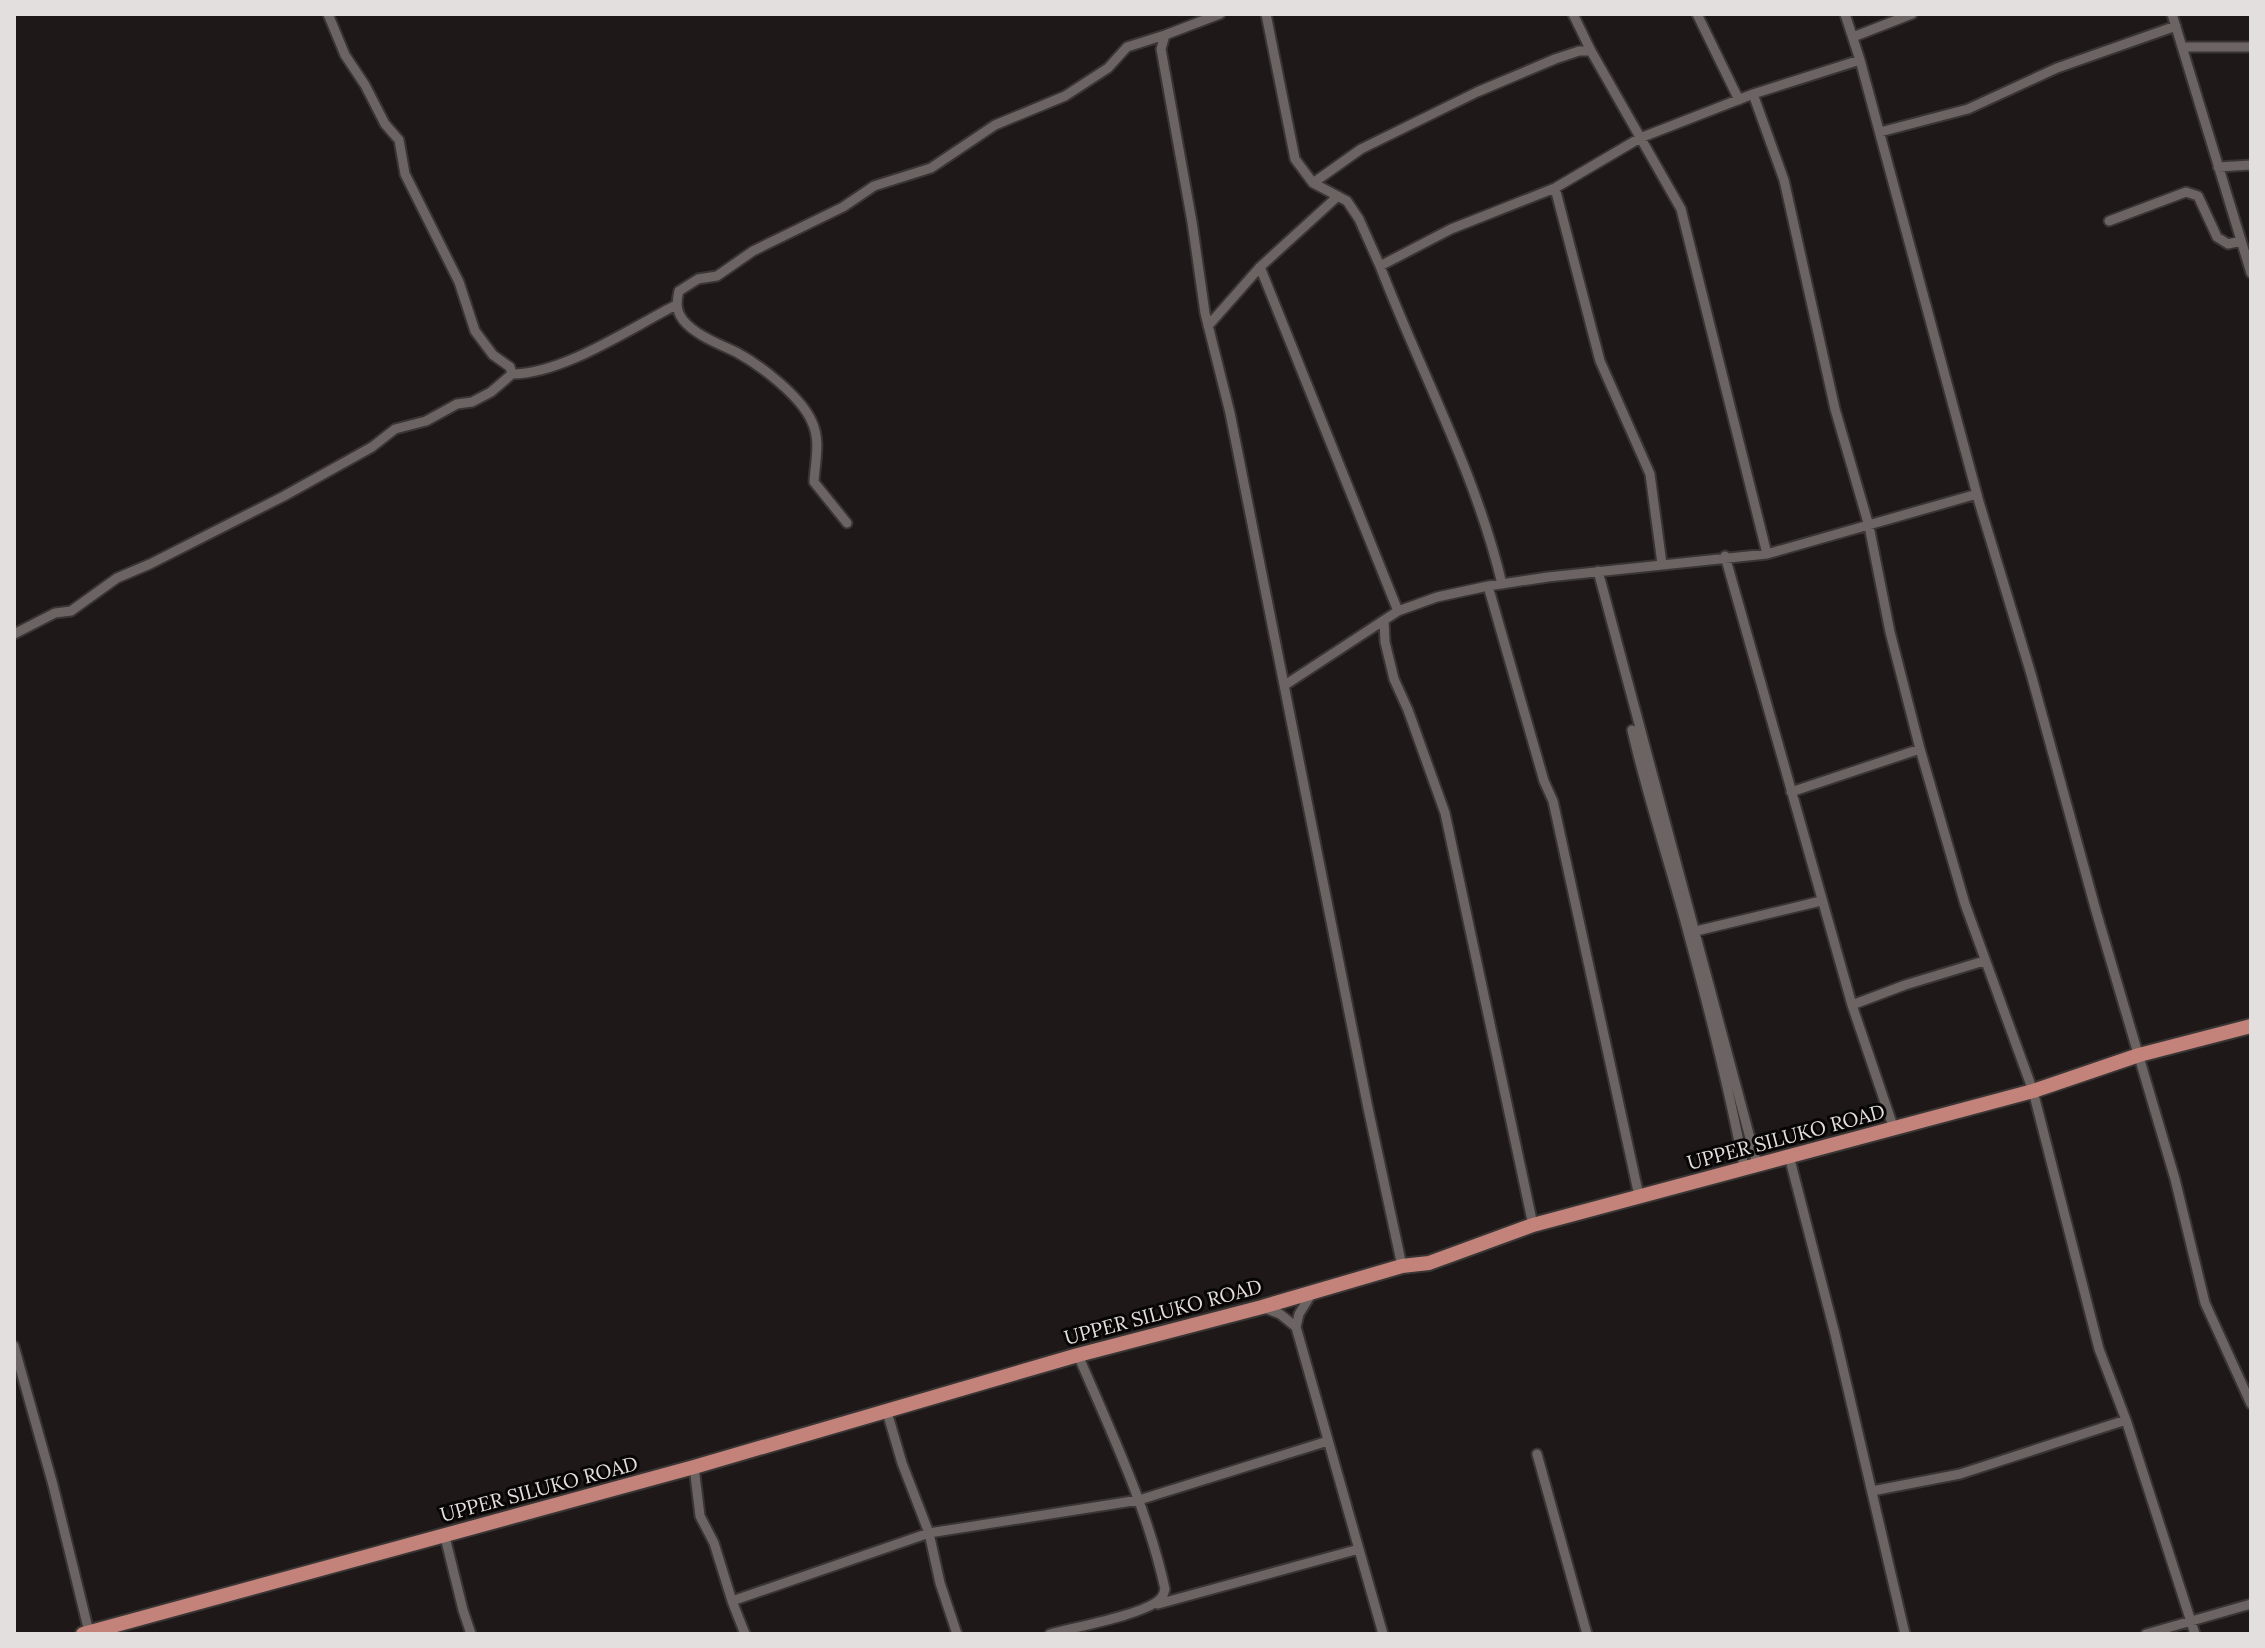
<svg xmlns="http://www.w3.org/2000/svg" width="2265" height="1648" viewBox="0 0 2265 1648" font-family="Lora,serif">
  <style>
    .lines { fill: none; stroke-linecap: round; stroke-linejoin: round }
    .street-casing { stroke: #383534; stroke-width: 13 }
    .primary-casing { stroke: #383534; stroke-width: 18 }
    .street { stroke: #6b6463; stroke-width: 9 }
    .primary { stroke: #c4837a; stroke-width: 14 }
    .labels { text-anchor: middle; stroke-width: 6; stroke-linejoin: round; paint-order: stroke }
    .street-label { font-size: 20px; fill: #e2dfde; stroke: #070505 }
  </style>
  <rect width="100%" height="100%" fill="#1e1918"/>
  <g class="lines">
    <defs>
      <path id="street" d="M 1220,14 L 1165,35 L 1161,49 L 1192,222 L 1205,313 L 1230,413 L 1368,1108 L 1402,1266
        M 1266,14 L 1295,159 L 1313,183 L 1347,201 L 1359,219 L 1380,266
        M 1573,14 L 1591,51
        M 1697,14 L 1739,100
        M 1845,14 L 1860,60 L 1979,502 L 2031,674 L 2096,911 L 2175,1179 L 2205,1303 L 2251,1404
        M 2172,14 L 2251,273
        M 1853,37 L 1912,14
        M 2183,47 L 2251,47
        M 1753,94 L 1784,180 L 1835,409 L 1869,526 L 1890,632 L 1920,749 L 1965,904 L 2033,1091 L 2099,1349 L 2126,1420 L 2195,1634
        M 1880,132 L 1968,109 L 2057,68 L 2176,26
        M 2218,167 L 2251,165
        M 1313,183 L 1361,149 L 1477,92 L 1555,59 L 1579,51 L 1591,51 L 1681,209 L 1767,554
        M 1555,188 L 1600,361 L 1650,474 L 1662,564
        M 2109,221 L 2186,192 L 2198,196 L 2217,237 L 2228,244 L 2241,241
        M 1260,267 L 1398,611 L 1285,685
        M 1208,326 L 1260,267 L 1338,196
        M 512,374 C 563,374 629,329 676,305
        M 847,523 L 814,482 C 815,462 821,441 812,422 C 801,396 760,365 736,352 C 719,344 695,335 683,320 C 676,311 676,302 679,291 L 698,279 L 717,276 L 753,251 L 843,207 L 874,186 L 931,168 L 995,125 L 1065,96 L 1108,68 L 1127,47 L 1165,35
        M 1725,556 L 1852,1005 L 1894,1129
        M 1598,571 L 1757,1164
        M 1502,584 C 1475,471 1421,373 1380,266 L 1451,229 L 1555,188 L 1640,138 L 1753,94 L 1860,60
        M 1488,586 L 1544,781 L 1553,801 L 1639,1196
        M 1398,611 L 1437,597 L 1488,586 L 1548,577 L 1767,554 L 1977,494
        M 1384,620 L 1385,642 L 1394,679 L 1408,710 L 1445,813 L 1533,1225
        M 14,634 L 55,613 L 71,611 L 117,578 L 150,564 L 284,496 L 372,447 L 395,429 L 426,421 L 457,404 L 472,402 L 491,392 L 512,374 L 510,367 L 493,355 L 475,331 L 459,282 L 405,174 L 399,140 L 385,124 L 365,85 L 345,55 L 328,14
        M 1632,730 C 1648,800 1671,867 1689,936 C 1710,1013 1729,1089 1744,1167
        M 1791,792 L 1920,749
        M 1692,932 L 1821,901
        M 1852,1005 L 1905,985 L 1984,961
        M 1789,1156 L 1835,1334 L 1905,1634
        M 1312,1293 L 1299,1314 L 1296,1327 L 1383,1634
        M 1262,1307 L 1280,1314 L 1296,1327
        M 14,1346 L 53,1485 L 89,1632
        M 887,1412 L 902,1463 L 929,1533 L 940,1583 L 957,1634
        M 1537,1454 L 1587,1634
        M 694,1467 L 700,1516 L 714,1543 L 732,1601 L 745,1634
        M 1872,1491 L 1960,1474 L 2126,1420
        M 445,1537 L 463,1610 L 471,1634
        M 732,1601 L 929,1533 L 1139,1500 L 1328,1441
        M 1158,1604 L 1359,1549
        M 1050,1634 C 1075,1627 1142,1615 1159,1600 C 1164,1596 1163,1595 1165,1589 C 1147,1507 1111,1432 1078,1355
        M 2146,1634 L 2251,1604"/>
      <path id="primary" d="M 83,1634 L 694,1467 L 1078,1355 L 1262,1307 L 1402,1266 L 1429,1263 L 1533,1225 L 2033,1091 L 2139,1055 L 2251,1026"/>
    </defs>
    <use href="#street" class="street-casing"/>
    <use href="#primary" class="primary-casing"/>
    <use href="#street" class="street"/>
    <use href="#primary" class="primary"/>
  </g>
  <g class="labels">
    <g class="street-label">
      <text transform="translate(1786 1137) rotate(-15)" y="7">UPPER SILUKO ROAD</text>
      <text transform="translate(1163 1312) rotate(-15)" y="7">UPPER SILUKO ROAD</text>
      <text transform="translate(539 1489) rotate(-15)" y="7">UPPER SILUKO ROAD</text>
    </g>
  </g>
  <rect width="2265" height="1648" fill="none" stroke="#e2dfde" stroke-width="32"/>
</svg>
